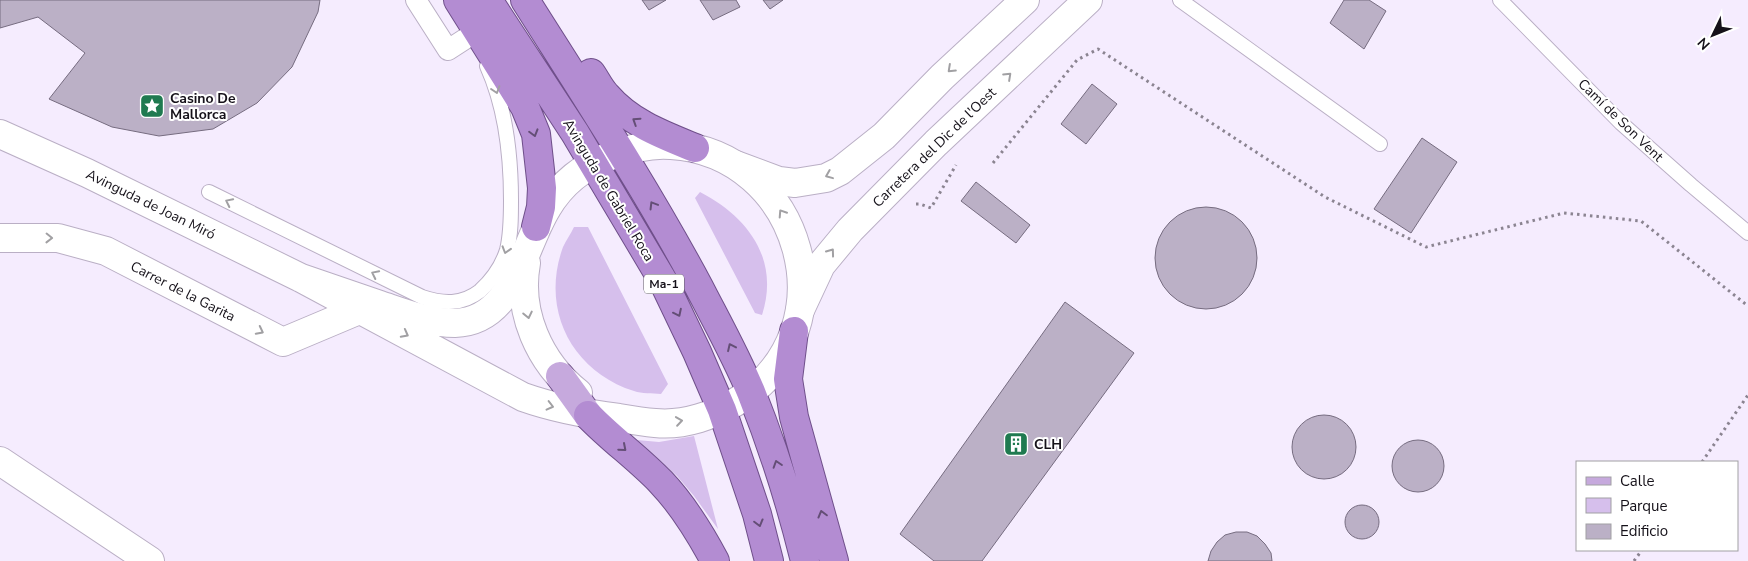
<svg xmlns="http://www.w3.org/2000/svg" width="1748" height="561" viewBox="0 0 1748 561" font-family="'Nunito Sans',sans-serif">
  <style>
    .green { fill: #d6bfec }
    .building { fill: #bbb0c6; stroke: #766c80 }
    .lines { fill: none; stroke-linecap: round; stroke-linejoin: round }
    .service-casing { stroke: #baafc5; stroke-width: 16 }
    .pedestrian-casing { stroke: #baafc5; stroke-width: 22 }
    .minor-casing { stroke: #baafc5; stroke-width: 30 }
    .tertiary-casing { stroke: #baafc5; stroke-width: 30 }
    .primary-casing { stroke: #6f4f8a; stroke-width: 30 }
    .trunk-casing { stroke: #6f4f8a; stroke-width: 30 }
    .path { stroke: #8b8491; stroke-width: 3; stroke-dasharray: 2.5 4; stroke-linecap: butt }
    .service { stroke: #fff; stroke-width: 14 }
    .pedestrian { stroke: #fff; stroke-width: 20 }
    .minor { stroke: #fff; stroke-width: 28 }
    .tertiary { stroke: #fff; stroke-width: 28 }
    .primary { stroke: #c6a9dd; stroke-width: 28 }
    .trunk { stroke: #b38cd2; stroke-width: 28 }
    .oneway { stroke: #a1a0a3 }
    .oneway2 { stroke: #644e76 }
    .labels { text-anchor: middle; stroke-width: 4; stroke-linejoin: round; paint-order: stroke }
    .shield { fill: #fff; stroke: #5b585e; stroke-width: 1 }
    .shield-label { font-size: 12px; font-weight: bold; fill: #151119 }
    .poi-label { font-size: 14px; font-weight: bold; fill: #151119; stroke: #fff; text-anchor: start }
    .street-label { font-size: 14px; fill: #151119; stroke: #fff }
  </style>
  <rect width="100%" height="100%" fill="#f5ecfe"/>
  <path class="green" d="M 700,192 C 748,217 780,259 762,315 L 755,313 L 695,198 Z
    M 574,227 L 588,227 L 668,384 L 661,394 C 652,393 642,394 634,391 C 572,371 540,310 563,247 C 566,240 571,234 574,227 Z
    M 694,436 L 718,529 L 694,496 L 677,476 L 637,440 L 659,442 Z"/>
  <path class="building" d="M 0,0 L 320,0 L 318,12 L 292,67 L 257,103 L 213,129 L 159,136 L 112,127 L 49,99 L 85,53 L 38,17 L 0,28 Z
    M 642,0 L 666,0 L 649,10 Z
    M 700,0 L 736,0 L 740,7 L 713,20 Z
    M 763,0 L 783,0 L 770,9 Z
    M 1344,0 L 1369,0 L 1386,11 L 1364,49 L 1330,23 Z
    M 1092,84 L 1117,104 L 1086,144 L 1061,124 Z
    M 1422,138 L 1457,162 L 1411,233 L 1374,209 Z
    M 976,182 L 1030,225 L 1016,243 L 961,201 Z
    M1155 258a51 51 0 1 1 102 0a51 51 0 1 1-102 0Z
    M 1065,302 L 1134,353 L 982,561 L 934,561 L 900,534 Z
    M1292 447a32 32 0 1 1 64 0a32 32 0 1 1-64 0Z
    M1392 466a26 26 0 1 1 52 0a26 26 0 1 1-52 0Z
    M1345 522a17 17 0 1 1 34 0a17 17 0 1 1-34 0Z
    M 1236,532 L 1247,532 L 1257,536 L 1265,544 L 1271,553 L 1272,561 L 1208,561 L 1211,551 L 1217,542 L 1225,535 Z"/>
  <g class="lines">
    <defs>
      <path id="service" d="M 1180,0 L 1380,144
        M 1500,0 L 1621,123 L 1691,185 L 1748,233
        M 209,192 L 422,297 C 443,304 462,305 480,291 C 492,280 502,266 507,250 C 511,234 511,217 511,200 C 511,155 506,108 487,66"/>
      <path id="pedestrian" d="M 416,0 L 448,50 L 465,39"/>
      <path id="minor" d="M 736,165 L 779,181 L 795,183 L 826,178 L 840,171 L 884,136 L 942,77 L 1025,0
        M 0,238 L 58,238 L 106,251 L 283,342 L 359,310
        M 800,310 L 821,265 L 850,230 L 936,143 L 1088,0
        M 0,461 L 150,561"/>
      <path id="tertiary" d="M 0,134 L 87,173 L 301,278 L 523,397 C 554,408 586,414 619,418 C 631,420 643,422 655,423 C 684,426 715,415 739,400 C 852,329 802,153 671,145 C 650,143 629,149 610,156 C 584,166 561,184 547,208 C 522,248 514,321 455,323 C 429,323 404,313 380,305 C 353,296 327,287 301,278
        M 526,263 C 517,312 539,362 578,393"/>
      <path id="primary" d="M 560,376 L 588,415"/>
      <path id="trunk" d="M 458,0 L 525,107 L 536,134 L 542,188 L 541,207 L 536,227
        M 488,0 L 575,133 L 663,281 L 697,352 L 722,410 L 757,514 L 769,561
        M 525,0 C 585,95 646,188 699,287 C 717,322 736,356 751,392 C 773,447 791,504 805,561
        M 591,73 C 596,80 600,89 606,95 C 630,123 663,135 695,148
        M 794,331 L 788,379 L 794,417 L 834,561
        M 588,415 C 611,439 638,458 661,482 C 683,505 700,533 715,561"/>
    </defs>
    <use href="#service" class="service-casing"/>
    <use href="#pedestrian" class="pedestrian-casing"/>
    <use href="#minor" class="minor-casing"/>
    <use href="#tertiary" class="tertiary-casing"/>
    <use href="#primary" class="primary-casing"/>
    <use href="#trunk" class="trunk-casing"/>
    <path class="path" d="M 993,163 L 1077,60 L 1098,49 L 1325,197 L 1426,247 L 1564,213 L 1641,221 L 1748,306
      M 916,204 L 920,204 L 931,208 L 956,165
      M 1702,462 L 1748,395
      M 1634,561 L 1642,550"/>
    <use href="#service" class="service"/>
    <use href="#pedestrian" class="pedestrian"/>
    <use href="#minor" class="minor"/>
    <use href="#tertiary" class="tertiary"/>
    <use href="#primary" class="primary"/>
    <use href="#trunk" class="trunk"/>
  </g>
  <defs><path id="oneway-chevron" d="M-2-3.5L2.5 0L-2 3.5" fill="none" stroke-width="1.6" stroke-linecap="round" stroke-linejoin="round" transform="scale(1.25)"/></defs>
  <g class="oneway">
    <use href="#oneway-chevron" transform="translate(951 69) rotate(137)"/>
    <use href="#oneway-chevron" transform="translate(1008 76) rotate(-43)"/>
    <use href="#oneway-chevron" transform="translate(496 90) rotate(72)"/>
    <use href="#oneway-chevron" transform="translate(829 175) rotate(158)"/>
    <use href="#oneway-chevron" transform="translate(229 202) rotate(-154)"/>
    <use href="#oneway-chevron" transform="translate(782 213) rotate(-123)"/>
    <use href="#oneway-chevron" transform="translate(49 238) rotate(1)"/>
    <use href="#oneway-chevron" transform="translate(506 250) rotate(107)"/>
    <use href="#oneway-chevron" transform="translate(831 252) rotate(-54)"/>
    <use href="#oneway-chevron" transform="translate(375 274) rotate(-154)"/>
    <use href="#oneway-chevron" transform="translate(528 315) rotate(78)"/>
    <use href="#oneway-chevron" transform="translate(260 331) rotate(27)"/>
    <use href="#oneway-chevron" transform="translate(405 334) rotate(28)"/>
    <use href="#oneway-chevron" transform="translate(550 406) rotate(14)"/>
    <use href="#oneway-chevron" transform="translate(679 421) rotate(-8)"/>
  </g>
  <g class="oneway2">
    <use href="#oneway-chevron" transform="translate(636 121) rotate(-147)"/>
    <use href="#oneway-chevron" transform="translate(534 133) rotate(74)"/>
    <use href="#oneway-chevron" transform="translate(653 205) rotate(-121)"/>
    <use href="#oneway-chevron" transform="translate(678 313) rotate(64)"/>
    <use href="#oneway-chevron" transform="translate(731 347) rotate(-115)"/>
    <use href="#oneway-chevron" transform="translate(623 448) rotate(41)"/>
    <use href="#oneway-chevron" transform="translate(777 464) rotate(-108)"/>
    <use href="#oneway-chevron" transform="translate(822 514) rotate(-105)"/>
    <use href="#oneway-chevron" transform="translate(759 523) rotate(75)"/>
  </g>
  <defs>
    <symbol id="sight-square" viewBox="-11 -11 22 22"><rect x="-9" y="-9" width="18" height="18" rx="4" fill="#1f7a50" stroke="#fff"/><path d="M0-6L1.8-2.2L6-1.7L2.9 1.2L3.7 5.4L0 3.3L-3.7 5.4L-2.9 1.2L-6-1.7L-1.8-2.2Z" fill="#fff"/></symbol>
    <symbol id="building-square" viewBox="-11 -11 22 22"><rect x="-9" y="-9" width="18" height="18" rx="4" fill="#1f7a50" stroke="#fff"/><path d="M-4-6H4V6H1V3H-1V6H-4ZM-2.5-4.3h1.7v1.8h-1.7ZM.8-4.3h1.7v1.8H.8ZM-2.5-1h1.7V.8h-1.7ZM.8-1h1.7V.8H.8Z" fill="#fff"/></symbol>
  </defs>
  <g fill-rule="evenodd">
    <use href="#sight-square" x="138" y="92" width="28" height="28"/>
    <use href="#building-square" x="1002" y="430" width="28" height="28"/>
  </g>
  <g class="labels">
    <rect class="shield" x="644" y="274.5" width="40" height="19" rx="4"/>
    <g class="shield-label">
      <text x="664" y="288">Ma-1</text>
    </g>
    <g class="poi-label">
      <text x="170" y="103">Casino De<tspan x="170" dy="16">Mallorca</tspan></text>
      <text x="1034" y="449">CLH</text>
    </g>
    <g class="street-label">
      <text transform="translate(1621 120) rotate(44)" y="5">Camí de Son Vent</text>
      <text transform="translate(934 147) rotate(-44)" y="5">Carretera del Dic de l'Oest</text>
      <text transform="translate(609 190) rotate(59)" y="5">Avinguda de Gabriel Roca</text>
      <text transform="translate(151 204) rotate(26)" y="5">Avinguda de Joan Miró</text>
      <text transform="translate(183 291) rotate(27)" y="5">Carrer de la Garita</text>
    </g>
  </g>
  <rect x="1576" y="461" width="162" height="90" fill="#ffffff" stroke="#a1a0a3"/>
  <rect x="1586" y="477" width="25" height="8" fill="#c6a9dd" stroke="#a1a0a3"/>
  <text x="1620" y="486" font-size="15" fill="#151119">Calle</text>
  <rect x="1586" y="498" width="25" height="15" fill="#d6bfec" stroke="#a1a0a3"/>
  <text x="1620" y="511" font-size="15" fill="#151119">Parque</text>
  <rect x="1586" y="524" width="25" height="15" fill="#bbb0c6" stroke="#a1a0a3"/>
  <text x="1620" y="536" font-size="15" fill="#151119">Edificio</text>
  <g transform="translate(1713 35) rotate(227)" stroke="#ffffff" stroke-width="4" paint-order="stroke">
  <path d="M0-4L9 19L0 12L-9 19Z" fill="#151119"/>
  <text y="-8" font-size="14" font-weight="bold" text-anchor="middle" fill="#151119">N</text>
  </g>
</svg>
